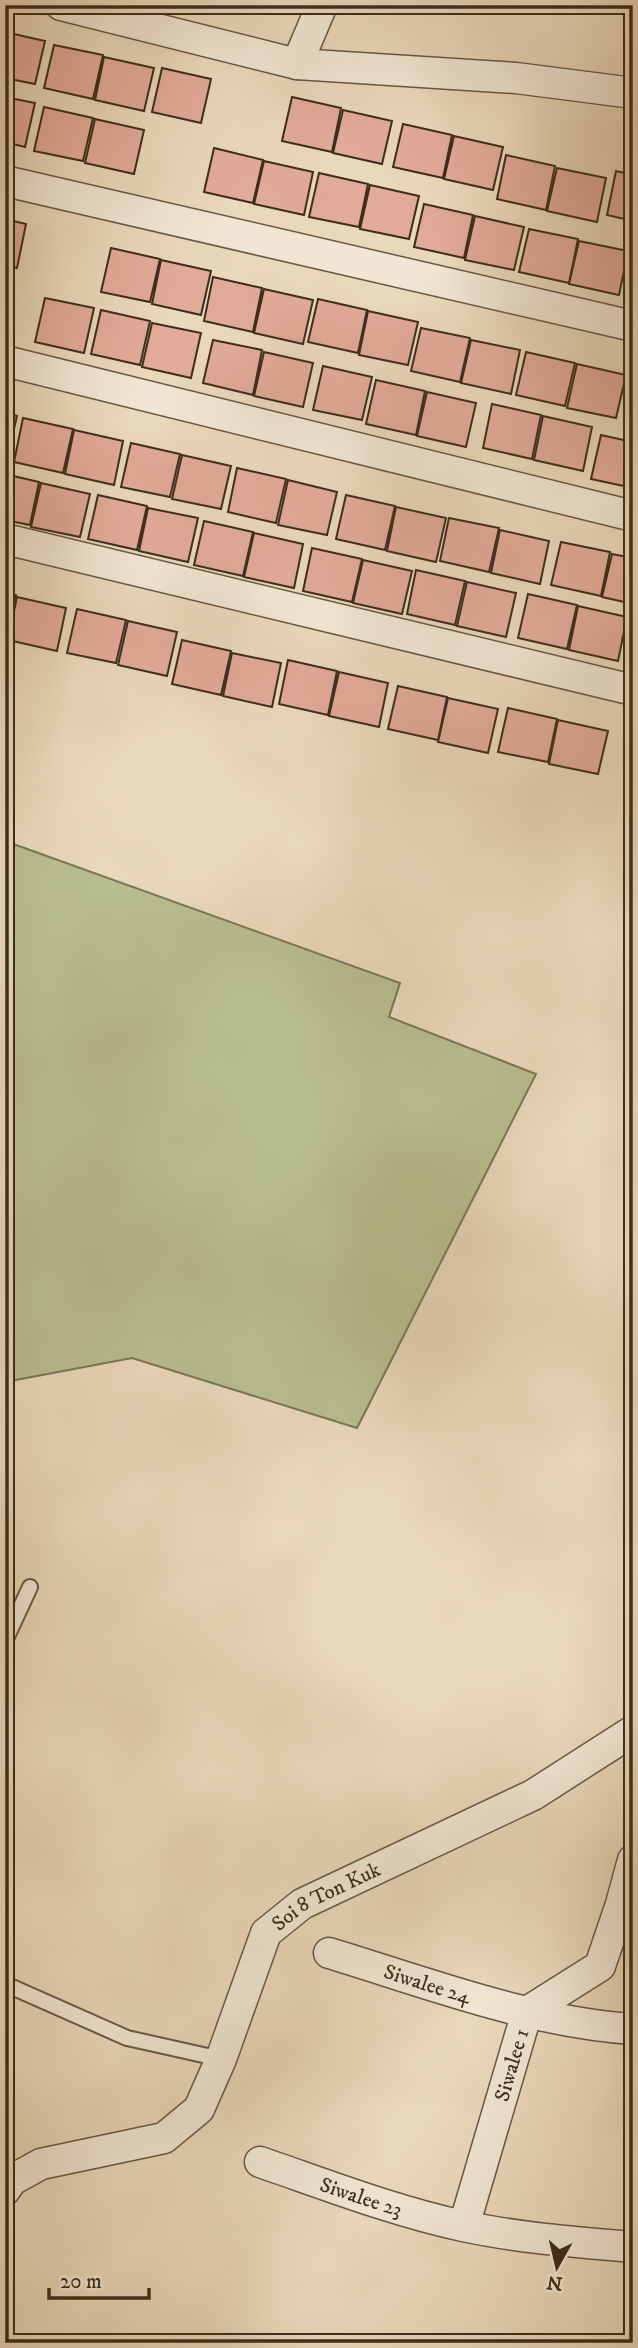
<svg xmlns="http://www.w3.org/2000/svg" width="638" height="2348" viewBox="0 0 638 2348" font-family="'IM FELL DW Pica',serif">
  <style>
    .green { fill: #b8be90; stroke: #7a7656; stroke-width: 2 }
    .building { fill: #e2aa99; stroke: #3c2e1c; stroke-width: 2 }
    .lines { fill: none; stroke-linecap: round; stroke-linejoin: round }
    .service-casing { stroke: #685844; stroke-width: 18 }
    .minor-casing { stroke: #685844; stroke-width: 33 }
    .service { stroke: #f1e6d3; stroke-width: 14 }
    .minor { stroke: #f1e6d3; stroke-width: 30 }
    .labels { text-anchor: middle; stroke-width: 5; stroke-linejoin: round; paint-order: stroke }
    .street-label { font-size: 21px; fill: #3c2e1c; stroke: #f1e6d3 }
  </style>
  <rect width="100%" height="100%" fill="#ead8bb"/>
  <filter id="stains"><feTurbulence type="fractalNoise" baseFrequency=".00286" numOctaves="4"/><feColorMatrix values="0 0 0 0 .2 0 0 0 0 .09 0 0 0 0 .02 0 0 0 .5 -.17"/></filter>
  <radialGradient id="worn" r=".72"><stop offset=".6" stop-color="#630" stop-opacity="0"/><stop offset="1" stop-color="#630" stop-opacity=".3"/></radialGradient>
  <path class="green" d="M 5,841 L 400,983 L 389,1017 L 536,1074 L 357,1428 L 132,1358 L 5,1382 Z"/>
  <path class="building" d="M 5,32 L 45,41 L 35,84 L 5,78 Z
    M 54,45 L 103,55 L 93,99 L 44,88 Z
    M 104,57 L 154,68 L 144,111 L 95,100 Z
    M 162,68 L 211,79 L 201,123 L 152,112 Z
    M 5,97 L 35,103 L 25,147 L 5,142 Z
    M 292,97 L 341,108 L 332,152 L 282,141 Z
    M 44,107 L 93,118 L 83,161 L 34,151 Z
    M 343,110 L 392,121 L 382,164 L 333,153 Z
    M 95,119 L 144,130 L 134,174 L 85,163 Z
    M 403,124 L 452,135 L 443,178 L 393,167 Z
    M 454,136 L 503,147 L 493,190 L 444,179 Z
    M 214,148 L 263,160 L 253,203 L 204,192 Z
    M 506,155 L 555,166 L 546,210 L 497,199 Z
    M 264,161 L 313,172 L 304,215 L 254,204 Z
    M 557,168 L 606,178 L 597,222 L 547,211 Z
    M 616,171 L 633,175 L 633,221 L 607,215 Z
    M 319,173 L 368,184 L 359,227 L 309,217 Z
    M 370,185 L 419,196 L 409,239 L 360,229 Z
    M 424,204 L 473,215 L 464,258 L 414,247 Z
    M 475,216 L 524,227 L 514,270 L 465,260 Z
    M 5,219 L 26,224 L 17,268 L 5,265 Z
    M 529,229 L 578,239 L 569,283 L 519,272 Z
    M 579,241 L 628,251 L 619,295 L 569,284 Z
    M 111,248 L 160,259 L 150,302 L 101,292 Z
    M 161,260 L 211,271 L 201,315 L 152,304 Z
    M 213,277 L 262,288 L 253,332 L 204,321 Z
    M 264,289 L 313,300 L 303,344 L 254,333 Z
    M 45,298 L 94,308 L 84,353 L 35,342 Z
    M 318,299 L 367,310 L 358,353 L 308,342 Z
    M 101,310 L 150,321 L 140,365 L 91,354 Z
    M 368,311 L 418,322 L 408,365 L 359,355 Z
    M 152,323 L 201,333 L 191,378 L 142,367 Z
    M 421,328 L 470,338 L 460,382 L 411,371 Z
    M 213,340 L 262,350 L 253,395 L 203,383 Z
    M 471,340 L 520,350 L 511,394 L 461,383 Z
    M 264,352 L 313,363 L 303,407 L 254,396 Z
    M 526,352 L 575,363 L 565,406 L 516,395 Z
    M 577,364 L 626,375 L 616,418 L 567,408 Z
    M 323,366 L 372,377 L 362,420 L 313,410 Z
    M 376,380 L 425,391 L 416,435 L 366,424 Z
    M 633,387 L 633,428 L 624,426 Z
    M 427,392 L 476,403 L 466,447 L 417,436 Z
    M 492,404 L 541,415 L 532,459 L 483,448 Z
    M 5,413 L 17,416 L 7,459 L 5,459 Z
    M 543,416 L 592,427 L 583,471 L 534,460 Z
    M 23,418 L 73,429 L 63,473 L 14,462 Z
    M 74,430 L 123,441 L 114,485 L 65,474 Z
    M 601,435 L 633,442 L 633,488 L 591,479 Z
    M 131,443 L 180,454 L 170,497 L 121,487 Z
    M 182,455 L 231,466 L 221,509 L 172,499 Z
    M 237,468 L 286,479 L 276,523 L 228,512 Z
    M 5,474 L 39,482 L 30,525 L 5,520 Z
    M 288,480 L 337,492 L 327,535 L 278,525 Z
    M 41,483 L 90,494 L 80,537 L 31,527 Z
    M 98,495 L 147,506 L 137,550 L 88,539 Z
    M 346,495 L 395,506 L 385,550 L 336,539 Z
    M 396,507 L 446,518 L 436,562 L 387,551 Z
    M 148,508 L 198,518 L 188,562 L 139,551 Z
    M 449,518 L 499,528 L 489,572 L 440,561 Z
    M 204,521 L 253,532 L 243,576 L 194,565 Z
    M 500,530 L 549,541 L 540,584 L 491,573 Z
    M 254,533 L 303,544 L 294,588 L 244,577 Z
    M 561,542 L 610,552 L 601,596 L 551,585 Z
    M 312,548 L 362,559 L 352,602 L 303,591 Z
    M 612,554 L 633,558 L 633,604 L 602,597 Z
    M 363,560 L 412,571 L 402,614 L 353,603 Z
    M 416,570 L 465,581 L 455,625 L 407,614 Z
    M 467,582 L 516,593 L 506,637 L 457,626 Z
    M 5,593 L 16,595 L 6,639 L 5,639 Z
    M 528,594 L 577,605 L 567,649 L 518,638 Z
    M 17,597 L 66,608 L 57,651 L 8,640 Z
    M 578,606 L 627,617 L 618,661 L 569,650 Z
    M 77,609 L 126,620 L 116,663 L 67,653 Z
    M 128,621 L 177,632 L 167,676 L 118,665 Z
    M 182,640 L 231,651 L 221,695 L 172,684 Z
    M 232,653 L 281,663 L 272,707 L 223,696 Z
    M 288,660 L 337,671 L 328,715 L 279,704 Z
    M 339,672 L 388,683 L 379,727 L 329,716 Z
    M 398,686 L 447,697 L 438,740 L 388,729 Z
    M 448,698 L 498,709 L 488,753 L 438,742 Z
    M 508,708 L 557,719 L 548,762 L 498,752 Z
    M 558,720 L 608,731 L 598,774 L 549,764 Z"/>
  <g class="lines">
    <defs>
      <path id="service" d="M 5,1641 L 30,1587
        M 5,1984 L 127,2038 L 221,2059"/>
      <g id="minor">
        <path d="M 61,5 L 297,64 L 516,78 L 633,93"/>
        <path d="M 297,64 L 322,5"/>
        <path d="M 5,181 L 633,326"/>
        <path d="M 5,361 L 633,516"/>
        <path d="M 5,539 L 633,690"/>
        <path id="s1" d="M 329,1953 C 428,1983 529,2022 633,2029"/>
        <path id="s2" d="M 260,2162 C 327,2185 394,2211 463,2226 C 519,2238 576,2242 633,2247"/>
        <path id="s3" d="M 5,2190 L 12,2180 L 41,2164 L 164,2138 L 199,2109 L 221,2059 L 266,1933 L 302,1904 L 533,1795 L 633,1731"/>
        <path id="s4" d="M 464,2226 L 527,2012 L 600,1966 L 621,1904 L 633,1860"/>
      </g>
    </defs>
    <use href="#service" class="service-casing"/>
    <use href="#minor" class="minor-casing"/>
    <use href="#service" class="service"/>
    <use href="#minor" class="minor"/>
  </g>
  <g class="labels">
    <g class="street-label">
      <text dy="7" stroke="none"><textPath href="#s3" startOffset="476">Soi 8 Ton Kuk</textPath></text>
      <text dy="7" stroke="none"><textPath href="#s1" startOffset="103">Siwalee 24</textPath></text>
      <text dy="7" stroke="none"><textPath href="#s4" startOffset="168">Siwalee 1</textPath></text>
      <text dy="7" stroke="none"><textPath href="#s2" startOffset="107">Siwalee 23</textPath></text>
    </g>
  </g>
  <rect width="638" height="2348" fill="none" stroke="#ead8bb" stroke-width="28"/>
  <rect x="7" y="7" width="624" height="2334" fill="none" stroke="#3c2e1c" stroke-width="3.5"/>
  <rect x="14" y="14" width="610" height="2320" fill="none" stroke="#3c2e1c" stroke-width="2"/>
  <g transform="translate(557 2267) rotate(188)" stroke="#f1e6d3" stroke-width="5" paint-order="stroke">
  <path d="M0-5L12 26L0 18L-12 26Z" fill="#3c2e1c"/>
  <text y="-10" font-size="19" font-weight="bold" text-anchor="middle" fill="#3c2e1c">N</text>
  </g>
  <path d="M49 2288v10h100v-10" fill="none" stroke="#3c2e1c" stroke-width="3.5"/>
  <text x="60" y="2288" font-size="21" fill="#3c2e1c" stroke="#f1e6d3" stroke-width="5" paint-order="stroke">20 m</text>
  <rect width="100%" height="100%" filter="url(#stains)"/>
  <rect width="100%" height="100%" fill="url(#worn)"/>
</svg>
